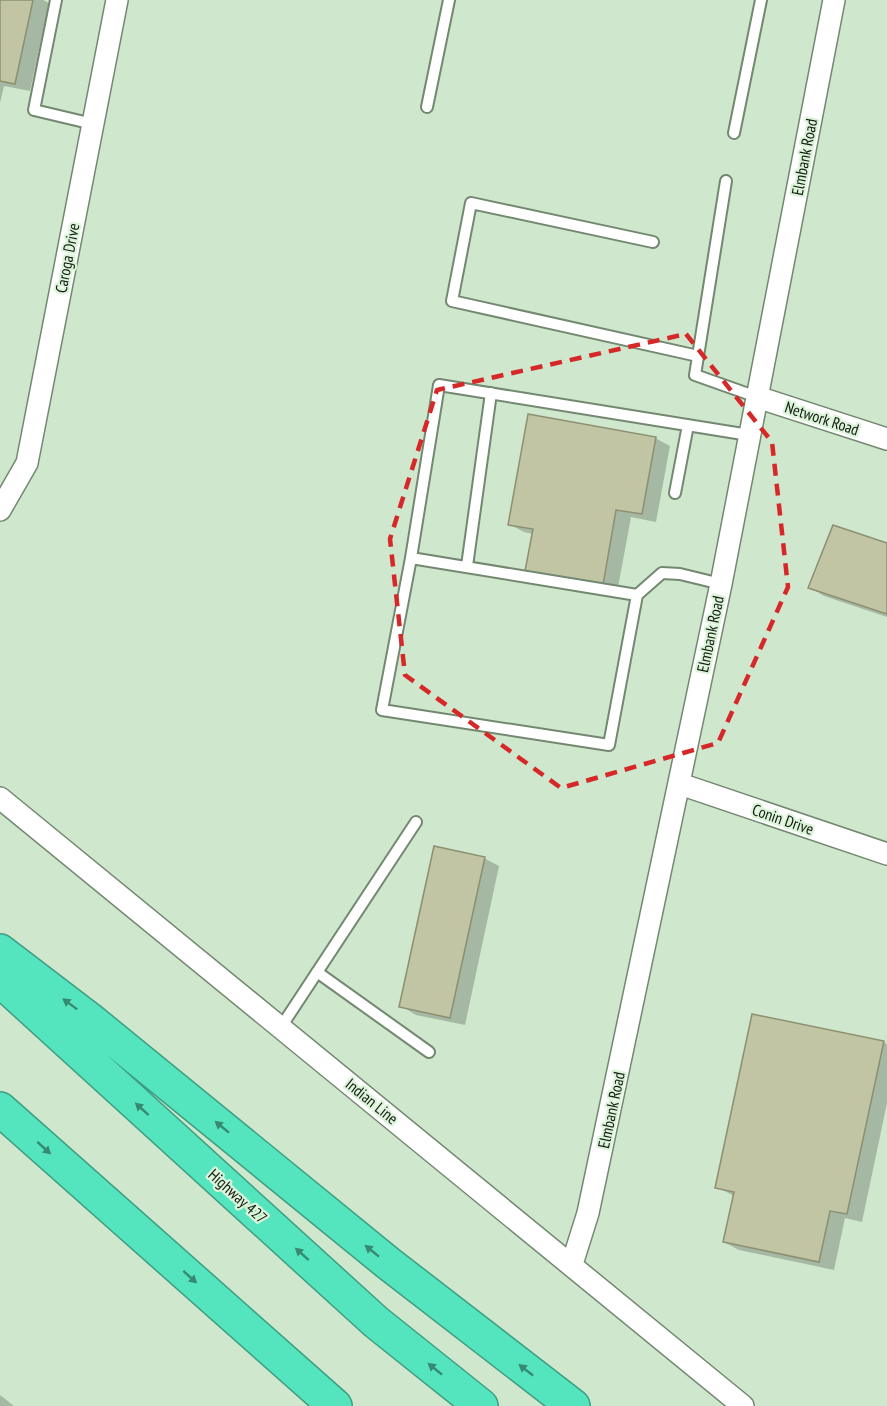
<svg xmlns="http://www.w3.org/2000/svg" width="887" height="1406" viewBox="0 0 887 1406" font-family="'PT Sans Narrow',sans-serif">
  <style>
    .shadow { fill: #0003 }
    .building { fill: #c1c5a4; stroke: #8c8f70; stroke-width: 1.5 }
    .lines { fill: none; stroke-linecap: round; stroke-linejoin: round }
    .lane-casing { stroke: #738870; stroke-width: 14 }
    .street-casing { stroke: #738870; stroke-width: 24 }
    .highway-casing { stroke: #3d9e82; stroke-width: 36 }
    .lane { stroke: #fff; stroke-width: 10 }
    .street { stroke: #fff; stroke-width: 21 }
    .highway { stroke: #54e5be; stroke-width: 33 }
    .oneway { fill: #378a71 }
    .marked { fill: none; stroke: #d62828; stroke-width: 4.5; stroke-dasharray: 12 8; stroke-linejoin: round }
    .labels { text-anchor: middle; stroke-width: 4.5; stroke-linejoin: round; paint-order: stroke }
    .street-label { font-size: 16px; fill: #131b12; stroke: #dcf4d9 }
  </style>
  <rect width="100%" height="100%" fill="#cfe7cc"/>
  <path class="shadow" d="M 0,0 L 43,0 L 49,3 L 30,91 L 4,86 L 0,103 Z
    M 655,438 L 670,446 L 656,522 L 631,517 L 617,593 L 541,579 L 527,570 L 533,534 L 524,532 L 509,524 Z
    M 887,544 L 887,617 L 824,596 L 810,587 Z
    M 484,858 L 499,866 L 465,1025 L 416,1015 L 401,1006 Z
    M 883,1042 L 887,1044 L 887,1103 L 862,1222 L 845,1218 L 834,1270 L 739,1250 L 724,1242 L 734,1196 L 717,1187 Z
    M 0,1395 L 14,1406 L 0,1406 Z"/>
  <path class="building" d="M 0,0 L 33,0 L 15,84 L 0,81 Z
    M 528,414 L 656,437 L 642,514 L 616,510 L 603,585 L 525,571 L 533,529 L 508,525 Z
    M 833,525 L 887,543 L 887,614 L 808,588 Z
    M 434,846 L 485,857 L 450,1018 L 399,1007 Z
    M 752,1014 L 884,1041 L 847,1214 L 830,1211 L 819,1262 L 723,1242 L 734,1192 L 715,1188 Z"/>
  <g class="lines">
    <defs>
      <path id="lane" d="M 56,0 L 34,110 L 93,124
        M 427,107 L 449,0
        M 734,133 L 761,0
        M 726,181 L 695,375 L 757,397
        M 653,242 L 471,203 L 452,301 L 698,356
        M 675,493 L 688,425
        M 411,558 L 637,595 L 609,745 L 382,710 L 411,558 L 439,385 L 749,435
        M 467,566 L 491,393
        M 637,595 L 662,573 L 680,574 L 721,584
        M 317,972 L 429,1052
        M 281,1027 L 416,822"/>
      <path id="street" d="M 757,397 L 887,439
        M 0,510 L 27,463 L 117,0
        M 680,784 L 887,854
        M 0,798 L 743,1406
        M 572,1264 L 588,1213 L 721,584 L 834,0"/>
      <path id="highway" d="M 0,951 L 89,1019 L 388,1263 L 573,1406
        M 0,980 L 376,1322 L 481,1406
        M 0,1109 L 335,1406"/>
    </defs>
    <use href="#lane" class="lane-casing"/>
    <use href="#street" class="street-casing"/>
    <use href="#highway" class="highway-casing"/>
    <use href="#lane" class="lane"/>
    <use href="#street" class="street"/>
    <use href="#highway" class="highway"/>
  </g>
  <defs><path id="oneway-solid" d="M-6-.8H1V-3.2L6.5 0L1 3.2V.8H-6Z" transform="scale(1.5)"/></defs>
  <g class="oneway">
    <use href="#oneway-solid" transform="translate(70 1004) rotate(-143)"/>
    <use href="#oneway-solid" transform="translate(142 1109) rotate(-138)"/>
    <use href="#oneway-solid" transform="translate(222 1127) rotate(-141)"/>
    <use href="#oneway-solid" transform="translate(44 1148) rotate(42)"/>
    <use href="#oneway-solid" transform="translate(372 1251) rotate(-141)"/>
    <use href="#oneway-solid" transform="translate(302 1254) rotate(-138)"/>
    <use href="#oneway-solid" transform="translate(190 1277) rotate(42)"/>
    <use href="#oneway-solid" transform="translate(435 1369) rotate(-141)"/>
    <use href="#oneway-solid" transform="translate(526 1370) rotate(-142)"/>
  </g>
  <path class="marked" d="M 686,334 L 772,442 L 788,587 L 718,743 L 561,788 L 405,675 L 390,539 L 437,390 Z"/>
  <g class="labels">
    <g class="street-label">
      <text transform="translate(804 157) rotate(-79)" y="6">Elmbank Road</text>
      <text transform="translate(67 258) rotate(-79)" y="6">Caroga Drive</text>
      <text transform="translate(822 418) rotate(18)" y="6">Network Road</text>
      <text transform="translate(710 634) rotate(-78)" y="6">Elmbank Road</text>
      <text transform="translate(783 819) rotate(19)" y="6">Conin Drive</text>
      <text transform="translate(372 1101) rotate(39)" y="6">Indian Line</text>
      <text transform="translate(611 1110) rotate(-78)" y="6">Elmbank Road</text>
      <text transform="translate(238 1196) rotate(42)" y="6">Highway 427</text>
    </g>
  </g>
</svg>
